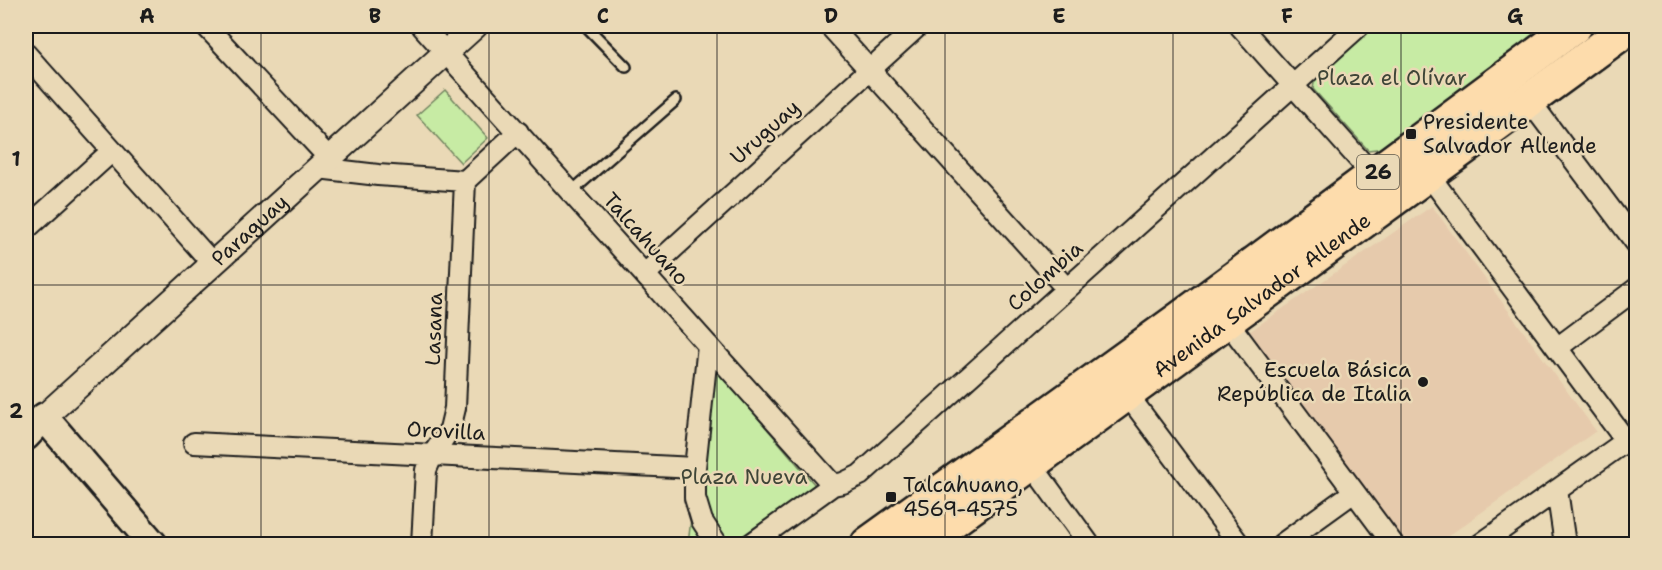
<svg xmlns="http://www.w3.org/2000/svg" width="1662" height="570" viewBox="0 0 1662 570" font-family="'Shantell Sans',sans-serif">
  <style>
    .built { fill: #e6caac }
    .green { fill: #c7eba4; stroke: #728460; stroke-width: 1.5 }
    .lines { fill: none; stroke-linecap: round; stroke-linejoin: round }
    .service-casing { stroke: #1c1c1c; stroke-width: 14 }
    .minor-casing { stroke: #1c1c1c; stroke-width: 24 }
    .tertiary-casing { stroke: #1c1c1c; stroke-width: 28 }
    .secondary-casing { stroke: #1c1c1c; stroke-width: 32 }
    .trunk-casing { stroke: #1c1c1c; stroke-width: 38 }
    .service { stroke: #ead9b6; stroke-width: 9 }
    .minor { stroke: #ead9b6; stroke-width: 20 }
    .tertiary { stroke: #ead9b6; stroke-width: 24 }
    .secondary { stroke: #ead9b6; stroke-width: 27 }
    .trunk { stroke: #fddcac; stroke-width: 33 }
    .grid { fill: none; stroke: #1c1c1c; stroke-width: 1.5; stroke-opacity: 0.55 }
    .poi-dot { fill: #1c1c1c; stroke: #ead9b6; stroke-width: 2 }
    .labels { text-anchor: middle; stroke-width: 5; stroke-linejoin: round; paint-order: stroke }
    .shield { fill: #ead9b6; stroke: #5a554a; stroke-width: 1.5 }
    .shield-label { font-size: 20px; font-weight: bold; fill: #1c1c1c }
    .park-label { font-size: 21px; fill: #3e4537; stroke: #ead9b6 }
    .poi-label { font-size: 21px; fill: #1c1c1c; stroke: #ead9b6; text-anchor: start }
    .street-label { font-size: 21px; fill: #1c1c1c; stroke: #ead9b6 }
    .neatline { fill: none; stroke: #1c1c1c; stroke-width: 2 }
    .grid-label { font-size: 20px; text-anchor: middle; font-weight: bold; fill: #1c1c1c }
  </style>
  <rect width="100%" height="100%" fill="#ead9b6"/>
  <filter id="ink" filterUnits="userSpaceOnUse"><feTurbulence type="fractalNoise" baseFrequency=".0167" numOctaves="2"/><feDisplacementMap in="SourceGraphic" scale="12" xChannelSelector="R" yChannelSelector="G"/><feConvolveMatrix kernelMatrix="1 2 1 2 8 2 1 2 1" color-interpolation-filters="sRGB"/></filter>
  <g filter="url(#ink)">
    <path class="built" d="M 1432,206 L 1596,431 L 1437,544 L 1405,544 L 1249,332 Z"/>
    <path class="green" d="M 1373,26 L 1546,26 L 1385,148 L 1368,150 L 1313,89 L 1315,77 Z
      M 445,90 L 488,138 L 461,163 L 417,115 Z
      M 710,362 L 815,485 L 731,544 L 688,544 Z"/>
    <g class="lines">
      <defs>
        <path id="service" d="M 586,26 L 626,67
          M 571,192 L 676,100"/>
        <path id="minor" d="M 206,26 L 329,158
          M 422,26 L 833,485
          M 830,26 L 1067,289
          M 1240,26 L 1373,175
          M 26,54 L 213,264
          M 1529,100 L 1636,243
          M 318,168 L 378,175 L 465,181
          M 1428,174 L 1626,441
          M 26,229 L 112,151
          M 645,274 L 918,26
          M 1227,321 L 1393,544
          M 708,345 L 695,468 L 695,498 L 702,521 L 717,544
          M 1557,348 L 1636,289
          M 1127,394 L 1239,544
          M 194,443 L 695,468
          M 1031,464 L 1089,544
          M 1557,490 L 1565,544
          M 422,544 L 426,470 L 433,454 L 450,429 L 455,408 L 465,181 L 518,132
          M 751,544 L 833,485 L 843,483 L 860,475 L 1359,26
          M 1282,544 L 1354,492
          M 1481,544 L 1636,434"/>
        <g id="tertiary">
          <path id="s1" d="M 44,417 L 475,26"/>
        </g>
        <path id="secondary" d="M 26,436 L 44,417 L 153,544"/>
        <g id="trunk">
          <path d="M 868,544 L 1181,318 L 1575,26"/>
          <path id="s2" d="M 921,544 L 1631,26"/>
        </g>
      </defs>
      <use href="#service" class="service-casing"/>
      <use href="#minor" class="minor-casing"/>
      <use href="#tertiary" class="tertiary-casing"/>
      <use href="#secondary" class="secondary-casing"/>
      <use href="#trunk" class="trunk-casing"/>
      <use href="#service" class="service"/>
      <use href="#minor" class="minor"/>
      <use href="#tertiary" class="tertiary"/>
      <use href="#secondary" class="secondary"/>
      <use href="#trunk" class="trunk"/>
    </g>
  </g>
  <path class="grid" d="M 261,26 L 261,544M 489,26 L 489,544M 717,26 L 717,544M 945,26 L 945,544M 1173,26 L 1173,544M 1401,26 L 1401,544M 26,285 L 1636,285"/>
  <g class="poi-dot">
    <rect x="1405" y="128" width="12" height="12" rx="3"/>
    <circle cx="1423" cy="382" r="6"/>
    <rect x="885" y="491" width="12" height="12" rx="3"/>
  </g>
  <g class="labels">
    <rect class="shield" x="1357" y="155" width="42" height="34" rx="4.5"/>
    <g class="shield-label">
      <text x="1378" y="179">26</text>
    </g>
    <g class="park-label">
      <text x="1392" y="85">Plaza el Olívar</text>
      <text x="744" y="484">Plaza Nueva</text>
    </g>
    <g class="poi-label">
      <text x="1423" y="129">Presidente<tspan x="1423" dy="24">Salvador Allende</tspan></text>
      <text x="1411" y="377" text-anchor="end">Escuela Básica<tspan x="1411" dy="24">República de Italia</tspan></text>
      <text x="903" y="492">Talcahuano,<tspan x="903" dy="24">4569-4575</tspan></text>
    </g>
    <g class="street-label">
      <text transform="translate(765 132) rotate(-42)" y="7">Uruguay</text>
      <text dy="7" stroke="none"><textPath href="#s1" startOffset="278">Paraguay</textPath></text>
      <text transform="translate(646 239) rotate(48)" y="7">Talcahuano</text>
      <text transform="translate(1045 276) rotate(-42)" y="7">Colombia</text>
      <text dy="7" stroke="none"><textPath href="#s2" startOffset="422">Avenida Salvador Allende</textPath></text>
      <text transform="translate(434 329) rotate(-88)" y="7">Lasana</text>
      <text transform="translate(446 431) rotate(3)" y="7">Orovilla</text>
    </g>
  </g>
  <rect width="1662" height="570" fill="none" stroke="#ead9b6" stroke-width="66"/>
  <rect x="33" y="33" width="1596" height="504" class="neatline"/>
  <g class="grid-label">
    <text x="147" y="23">A</text>
    <text x="375" y="23">B</text>
    <text x="603" y="23">C</text>
    <text x="831" y="23">D</text>
    <text x="1059" y="23">E</text>
    <text x="1287" y="23">F</text>
    <text x="1515" y="23">G</text>
    <text x="16" y="166">1</text>
    <text x="16" y="418">2</text>
  </g>
</svg>
